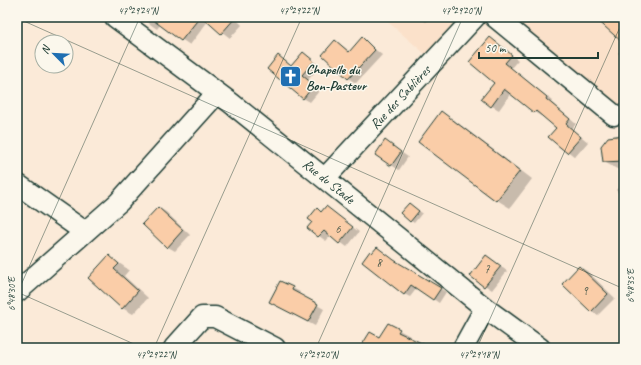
<svg xmlns="http://www.w3.org/2000/svg" width="641" height="365" viewBox="0 0 641 365" font-family="Caveat,sans-serif">
  <style>
    .built { fill: #fbe1ca }
    .shadow { fill: #0003 }
    .building { fill: #facda8; stroke: #1f3d34 }
    .lines { fill: none; stroke-linecap: round; stroke-linejoin: round }
    .minor-casing { stroke: #1f3d34; stroke-width: 23 }
    .minor { stroke: #fbf7ec; stroke-width: 20 }
    .ticks { fill: none; stroke: #1f3d34; stroke-width: 1; stroke-opacity: 0.45 }
    .labels { text-anchor: middle; stroke-width: 3; stroke-linejoin: round; paint-order: stroke }
    .number-label { font-size: 12px; fill: #566151 }
    .poi-label { font-size: 14px; font-weight: bold; fill: #1f3d34; stroke: #fbf7ec; text-anchor: start }
    .street-label { font-size: 14px; fill: #1f3d34; stroke: #fbf7ec }
    .neatline { fill: none; stroke: #1f3d34; stroke-width: 1.5 }
    .ticks-label { font-size: 10px; text-anchor: middle; fill: #1f3d34 }
  </style>
  <rect width="100%" height="100%" fill="#fbead8"/>
  <filter id="ink" filterUnits="userSpaceOnUse"><feTurbulence type="fractalNoise" baseFrequency=".025" numOctaves="2"/><feDisplacementMap in="SourceGraphic" scale="8" xChannelSelector="R" yChannelSelector="G"/><feConvolveMatrix kernelMatrix="1 2 1 2 8 2 1 2 1" color-interpolation-filters="sRGB"/></filter>
  <g filter="url(#ink)">
    <path class="built" d="M 382,17 L 624,17 L 624,124 L 496,26 L 481,25 L 443,69 Z"/>
    <path class="shadow" d="M 140,17 L 234,17 L 242,25 L 230,38 L 208,21 L 190,45 L 160,25 L 157,29 Z
      M 418,17 L 431,17 L 426,22 Z
      M 490,38 L 518,60 L 511,68 L 553,101 L 552,103 L 576,124 L 572,129 L 588,142 L 575,157 L 550,137 L 557,128 L 542,115 L 541,116 L 534,112 L 511,93 L 499,110 L 492,106 L 496,83 Z
      M 362,39 L 382,55 L 356,83 L 348,78 L 336,41 L 350,52 Z
      M 624,46 L 624,58 L 618,53 Z
      M 303,53 L 320,66 L 308,80 L 320,90 L 310,102 L 303,98 L 278,57 L 292,66 Z
      M 441,113 L 454,120 L 532,179 L 510,208 L 497,200 L 419,142 Z
      M 622,133 L 624,133 L 624,169 L 617,169 L 604,162 L 622,137 Z
      M 392,146 L 408,157 L 399,170 L 376,155 Z
      M 624,182 L 624,199 L 616,190 Z
      M 412,206 L 422,213 L 414,223 L 411,221 Z
      M 326,207 L 359,232 L 347,247 L 331,235 L 326,241 L 308,228 L 313,222 L 317,209 L 322,212 Z
      M 159,208 L 166,212 L 190,235 L 175,251 L 168,247 Z
      M 109,256 L 129,270 L 124,276 L 148,298 L 133,314 L 122,308 Z
      M 493,261 L 507,271 L 492,290 L 471,276 Z
      M 400,265 L 446,292 L 439,303 L 417,288 L 410,297 L 404,294 Z
      M 579,267 L 587,271 L 615,298 L 598,315 L 591,311 Z
      M 281,282 L 300,292 L 299,295 L 324,309 L 315,326 L 277,306 Z
      M 399,330 L 410,336 L 408,339 L 425,348 L 386,348 Z"/>
    <path class="building" d="M 149,17 L 200,17 L 181,41 Z
      M 202,17 L 236,17 L 221,34 Z
      M 594,17 L 624,17 L 624,44 Z
      M 362,37 L 375,50 L 348,79 L 322,55 L 335,40 L 349,52 Z
      M 490,37 L 512,55 L 505,63 L 547,97 L 546,99 L 570,119 L 566,124 L 581,137 L 567,153 L 548,137 L 556,128 L 536,111 L 534,113 L 504,89 L 491,107 L 481,99 L 494,83 L 469,62 Z
      M 303,52 L 314,61 L 302,75 L 314,85 L 303,99 L 267,69 L 278,55 L 291,66 Z
      M 441,111 L 520,171 L 496,201 L 418,142 Z
      M 624,135 L 624,161 L 603,162 L 601,146 L 608,137 Z
      M 385,140 L 401,152 L 391,166 L 375,155 Z
      M 409,203 L 419,211 L 410,222 L 400,213 Z
      M 326,206 L 353,227 L 339,244 L 324,231 L 318,237 L 307,228 L 312,222 L 308,219 L 317,208 L 321,212 Z
      M 158,207 L 183,230 L 167,248 L 142,224 Z
      M 377,247 L 394,260 L 441,288 L 433,300 L 411,285 L 404,295 L 362,262 L 370,251 L 372,253 Z
      M 109,255 L 119,264 L 114,269 L 138,291 L 122,309 L 88,278 Z
      M 486,255 L 501,266 L 484,287 L 470,276 Z
      M 579,266 L 608,294 L 591,312 L 562,284 Z
      M 280,281 L 293,287 L 292,290 L 318,304 L 308,322 L 269,302 Z
      M 388,323 L 400,329 L 398,332 L 432,348 L 360,348 L 370,332 L 379,337 Z"/>
    <g class="lines">
      <defs>
        <path id="minor" d="M 115,17 L 231,103 L 485,308 L 540,348
          M 495,17 L 614,115
          M 325,178 L 475,17
          M 17,184 L 85,232
          M 17,292 L 119,202 L 217,93
          M 174,348 L 202,317 L 215,317 L 275,348
          M 463,348 L 485,308"/>
      </defs>
      <use href="#minor" class="minor-casing"/>
      <use href="#minor" class="minor"/>
    </g>
  </g>
  <path class="ticks" d="M 17,18 L 624,289M 17,292 L 143,348M 17,294 L 140,17M 154,348 L 302,17M 316,348 L 463,17M 477,348 L 624,18"/>
  <defs>
    <symbol id="church-square" viewBox="-11 -11 22 22"><rect x="-9" y="-9" width="18" height="18" rx="4" fill="#1f6fb2" stroke="#fbf7ec"/><path d="M-1.2-6h2.4v3.5h3.3v2.4h-3.3V6h-2.4V-.1h-3.3v-2.4h3.3Z" fill="#fff"/></symbol>
  </defs>
  <g fill-rule="evenodd">
    <use href="#church-square" x="278" y="64" width="25" height="25"/>
  </g>
  <g class="labels">
    <g class="number-label">
      <text x="338" y="233">6</text>
      <text x="379" y="267">8</text>
      <text x="487" y="273">7</text>
      <text x="585" y="295">9</text>
    </g>
    <g class="poi-label">
      <text x="306" y="74">Chapelle du<tspan x="306" dy="16">Bon-Pasteur</tspan></text>
    </g>
    <g class="street-label">
      <text transform="translate(400 97) rotate(-47)" y="5">Rue des Sablières</text>
      <text transform="translate(329 181) rotate(39)" y="5">Rue du Stade</text>
    </g>
  </g>
  <rect width="641" height="365" fill="none" stroke="#fbf7ec" stroke-width="44"/>
  <g transform="translate(54 54) rotate(294)"><circle r="19" fill="#fbf7ec" stroke="#a3ada2"/>
  <path d="M0-3L7 15L0 10L-7 15Z" fill="#1f6fb2"/>
  <text y="-6" font-size="11" font-weight="bold" text-anchor="middle" fill="#1f3d34">N</text>
  </g>
  <path d="M479 52v6h119v-6" fill="none" stroke="#1f3d34" stroke-width="2"/>
  <text x="485" y="52" font-size="12" fill="#1f3d34" stroke="#fbf7ec" stroke-width="3" paint-order="stroke">50 m</text>
  <rect x="22" y="22" width="597" height="321" class="neatline"/>
  <g class="ticks-label">
    <text x="138" y="14">47°29'24"N</text>
    <text x="299" y="14">47°29'22"N</text>
    <text x="461" y="14">47°29'20"N</text>
    <text transform="translate(630 286) rotate(-90)" y="4">6°48'35"E</text>
    <text transform="translate(11 294) rotate(-90)" y="4">6°48'30"E</text>
    <text x="156" y="358">47°29'22"N</text>
    <text x="318" y="358">47°29'20"N</text>
    <text x="479" y="358">47°29'18"N</text>
  </g>
</svg>
